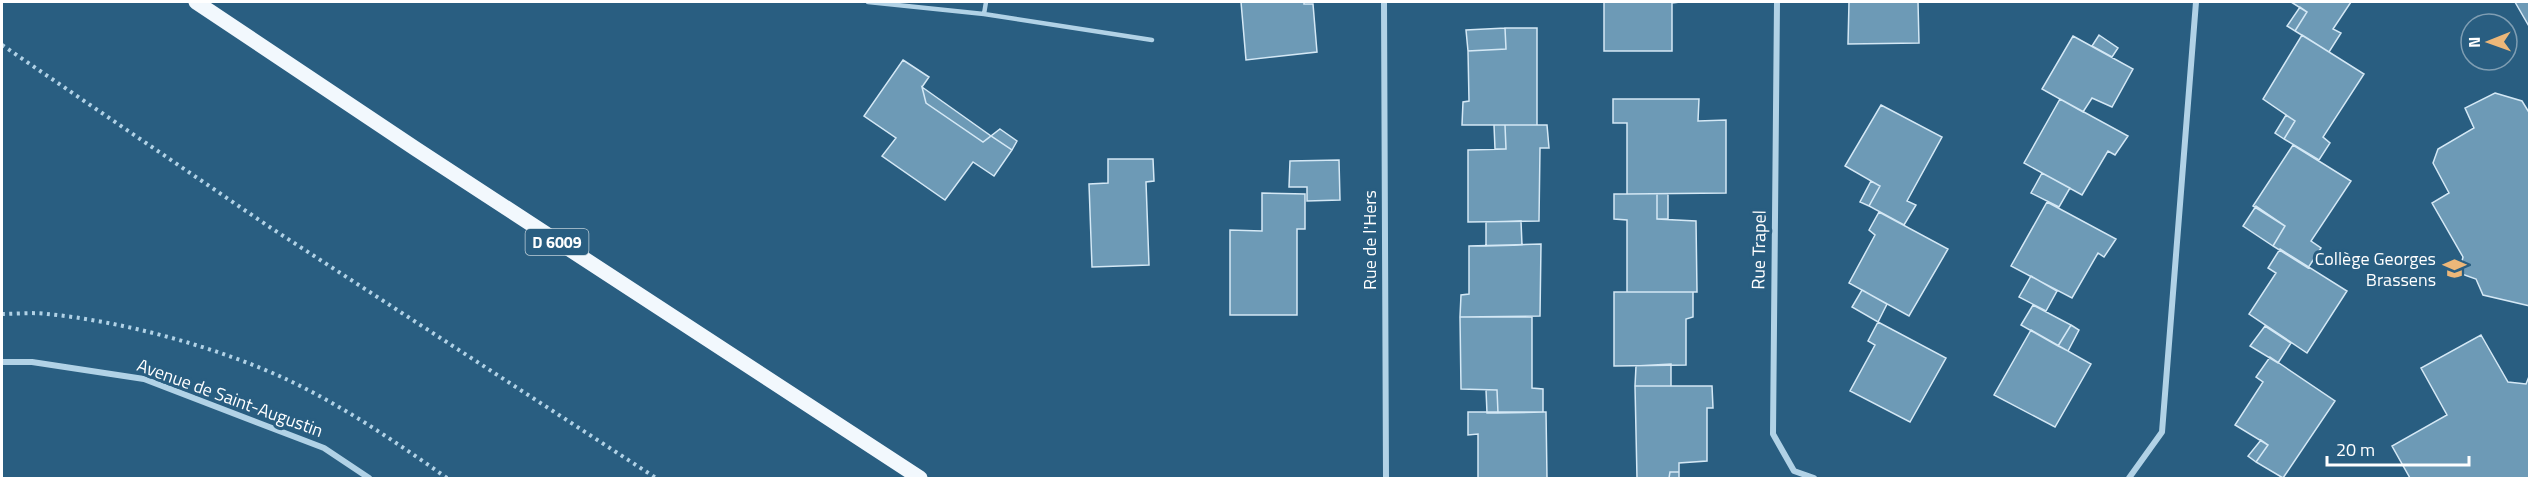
<svg xmlns="http://www.w3.org/2000/svg" width="2531" height="480" viewBox="0 0 2531 480" font-family="'Titillium Web',sans-serif">
  <style>
    .building { fill: #6d9ab6; stroke: #d4e8f5; stroke-width: 1.5 }
    .lines { fill: none; stroke-linecap: round; stroke-linejoin: round }
    .path { stroke: #b1d2e6; stroke-width: 4; stroke-dasharray: 3 4.5; stroke-linecap: butt }
    .service { stroke: #b1d2e6; stroke-width: 4.5 }
    .minor { stroke: #b1d2e6; stroke-width: 6 }
    .primary { stroke: #f2f8fd; stroke-width: 15 }
    .labels { text-anchor: middle; stroke-width: 6; stroke-linejoin: round; paint-order: stroke }
    .shield { fill: #295e81; stroke: #bfcfd9; stroke-width: 1.5 }
    .shield-label { font-size: 16px; font-weight: bold; fill: #fff }
    .street-label { font-size: 18px; fill: #fff; stroke: #295e81 }
    .poi-label { font-size: 18px; fill: #fff; stroke: #295e81; text-anchor: end }
  </style>
  <rect width="100%" height="100%" fill="#295e81"/>
  <path class="building" d="M 1241,2 L 1304,2 L 1304,4 L 1313,4 L 1317,52 L 1246,60 Z
    M 1604,2 L 1680,2 L 1672,3 L 1672,51 L 1604,51 Z
    M 1849,2 L 1918,2 L 1919,43 L 1848,44 Z
    M 2291,2 L 2351,2 L 2333,29 L 2341,33 L 2329,52 L 2295,31 L 2307,12 Z
    M 2515,2 L 2530,2 L 2530,28 Z
    M 2300,7 L 2307,12 L 2295,31 L 2287,26 Z
    M 1505,28 L 1537,28 L 1537,125 L 1462,125 L 1463,102 L 1469,101 L 1468,51 L 1506,49 Z
    M 1505,28 L 1506,49 L 1468,51 L 1466,30 Z
    M 2099,35 L 2118,48 L 2112,57 L 2092,46 Z
    M 2302,35 L 2364,74 L 2323,137 L 2330,143 L 2319,160 L 2284,139 L 2295,121 L 2263,99 Z
    M 2073,36 L 2133,69 L 2112,107 L 2092,98 L 2083,112 L 2042,89 Z
    M 903,60 L 929,77 L 922,87 L 926,103 L 983,142 L 991,136 L 1012,150 L 994,176 L 973,162 L 945,200 L 882,156 L 896,138 L 864,116 Z
    M 922,87 L 991,136 L 983,142 L 926,103 Z
    M 2495,93 L 2522,101 L 2530,114 L 2530,306 L 2483,295 L 2476,279 L 2459,273 L 2463,257 L 2432,203 L 2449,193 L 2433,163 L 2438,149 L 2474,128 L 2465,108 Z
    M 1613,99 L 1699,99 L 1698,121 L 1726,120 L 1726,193 L 1627,194 L 1627,123 L 1613,123 Z
    M 2060,99 L 2128,136 L 2115,155 L 2108,151 L 2082,195 L 2024,163 Z
    M 1881,105 L 1942,137 L 1907,201 L 1916,205 L 1904,225 L 1869,206 L 1880,186 L 1845,166 Z
    M 2286,115 L 2295,121 L 2284,139 L 2275,133 Z
    M 1494,125 L 1505,125 L 1506,149 L 1495,149 Z
    M 1505,125 L 1547,125 L 1549,148 L 1540,148 L 1539,221 L 1468,222 L 1468,150 L 1506,149 Z
    M 1000,129 L 1017,141 L 1012,150 L 991,136 Z
    M 2293,145 L 2351,181 L 2311,241 L 2321,248 L 2308,268 L 2273,246 L 2285,226 L 2253,206 Z
    M 1108,159 L 1153,159 L 1154,181 L 1146,182 L 1149,265 L 1092,267 L 1089,184 L 1108,183 Z
    M 1339,160 L 1340,200 L 1307,201 L 1307,187 L 1289,187 L 1290,161 Z
    M 2042,173 L 2070,188 L 2059,207 L 2031,193 Z
    M 1871,181 L 1880,186 L 1869,206 L 1860,202 Z
    M 1262,193 L 1305,194 L 1305,229 L 1297,229 L 1297,315 L 1230,315 L 1230,230 L 1262,231 Z
    M 1614,194 L 1657,194 L 1657,219 L 1696,221 L 1697,292 L 1627,292 L 1627,220 L 1614,219 Z
    M 1657,194 L 1668,194 L 1668,219 L 1657,219 Z
    M 2047,202 L 2116,239 L 2104,257 L 2098,253 L 2072,298 L 2011,266 Z
    M 2256,206 L 2285,226 L 2273,246 L 2243,226 Z
    M 1879,212 L 1948,249 L 1909,316 L 1849,283 L 1875,235 L 1869,230 Z
    M 1521,221 L 1522,245 L 1486,246 L 1486,222 Z
    M 1541,244 L 1540,316 L 1460,317 L 1461,295 L 1469,294 L 1469,246 Z
    M 2280,249 L 2347,291 L 2307,353 L 2249,314 L 2276,273 L 2268,268 Z
    M 2031,276 L 2057,291 L 2046,311 L 2019,297 Z
    M 1862,290 L 1887,304 L 1878,322 L 1852,307 Z
    M 1614,292 L 1693,292 L 1693,317 L 1686,319 L 1686,365 L 1614,366 Z
    M 2033,305 L 2071,325 L 2058,346 L 2021,325 Z
    M 1460,317 L 1532,317 L 1532,388 L 1543,389 L 1543,412 L 1498,413 L 1497,390 L 1461,389 Z
    M 1878,322 L 1946,358 L 1910,422 L 1850,391 L 1875,345 L 1868,341 Z
    M 2071,325 L 2079,330 L 2068,351 L 2058,346 Z
    M 2265,326 L 2291,343 L 2278,363 L 2250,346 Z
    M 2031,330 L 2091,364 L 2055,427 L 1994,395 Z
    M 2481,335 L 2508,382 L 2526,384 L 2530,374 L 2530,478 L 2410,478 L 2392,446 L 2447,415 L 2421,368 Z
    M 2270,357 L 2335,401 L 2283,478 L 2256,462 L 2268,445 L 2235,425 L 2263,382 L 2256,377 Z
    M 1671,364 L 1671,386 L 1635,386 L 1636,366 Z
    M 1635,386 L 1712,386 L 1713,408 L 1707,408 L 1707,461 L 1679,463 L 1679,472 L 1670,472 L 1669,478 L 1637,478 Z
    M 1486,390 L 1497,390 L 1498,413 L 1487,413 Z
    M 1468,412 L 1546,412 L 1547,478 L 1478,478 L 1478,434 L 1468,435 Z
    M 2261,440 L 2268,445 L 2256,462 L 2248,456 Z
    M 1670,472 L 1679,472 L 1679,478 L 1669,478 Z"/>
  <g class="lines">
    <path class="path" d="M 2,45 L 268,226 L 656,478
      M 2,314 C 16,314 32,312 47,314 C 123,321 220,348 288,380 C 345,407 397,443 447,478"/>
    <path class="service" d="M 868,2 L 984,14 L 1152,40
      M 984,14 L 986,2"/>
    <path class="minor" d="M 1384,2 L 1386,478
      M 1777,2 L 1773,434 L 1794,471 L 1814,478
      M 2,362 L 32,362 L 144,379 L 324,448 L 369,478
      M 2129,478 L 2162,432 L 2196,2"/>
    <path class="primary" d="M 196,2 L 416,149 L 920,478"/>
  </g>
  <defs>
    <symbol id="school-bare" viewBox="-9 -9 18 18"><path d="M0-5L7-2L0 1L-7-2ZM-4 1L0 2.5L4 1V4Q0 6-4 4Z" fill="#ecb779" stroke="#295e81" stroke-width="2.5" paint-order="stroke"/></symbol>
  </defs>
  <g fill-rule="evenodd">
    <use href="#school-bare" x="2438" y="252" width="33" height="33"/>
  </g>
  <g class="labels">
    <rect class="shield" x="525.5" y="229" width="63" height="26" rx="4.5"/>
    <g class="shield-label">
      <text x="557" y="248">D 6009</text>
    </g>
    <g class="street-label">
      <text transform="translate(1370 240) rotate(-90)" y="6">Rue de l'Hers</text>
      <text transform="translate(1759 250) rotate(-89)" y="6">Rue Trapel</text>
      <text transform="translate(230 398) rotate(20)" y="6">Avenue de Saint-Augustin</text>
    </g>
    <g class="poi-label">
      <text x="2436" y="265">Collège Georges<tspan x="2436" dy="21">Brassens</tspan></text>
    </g>
  </g>
  <rect width="2531" height="480" fill="none" stroke="#ffffff" stroke-width="6"/>
  <g transform="translate(2489 42) rotate(269)"><circle r="28" fill="#295e81" stroke="#7f9eb3" stroke-width="1.5"/>
  <path d="M0-4.5L10 22L0 15L-10 22Z" fill="#ecb779"/>
  <text y="-9" font-size="16" font-weight="bold" text-anchor="middle" fill="#ffffff">N</text>
  </g>
  <path d="M2327 456v9h142v-9" fill="none" stroke="#ffffff" stroke-width="3"/>
  <text x="2336" y="456" font-size="18" fill="#ffffff" stroke="#295e81" stroke-width="4.5" paint-order="stroke">20 m</text>
</svg>
